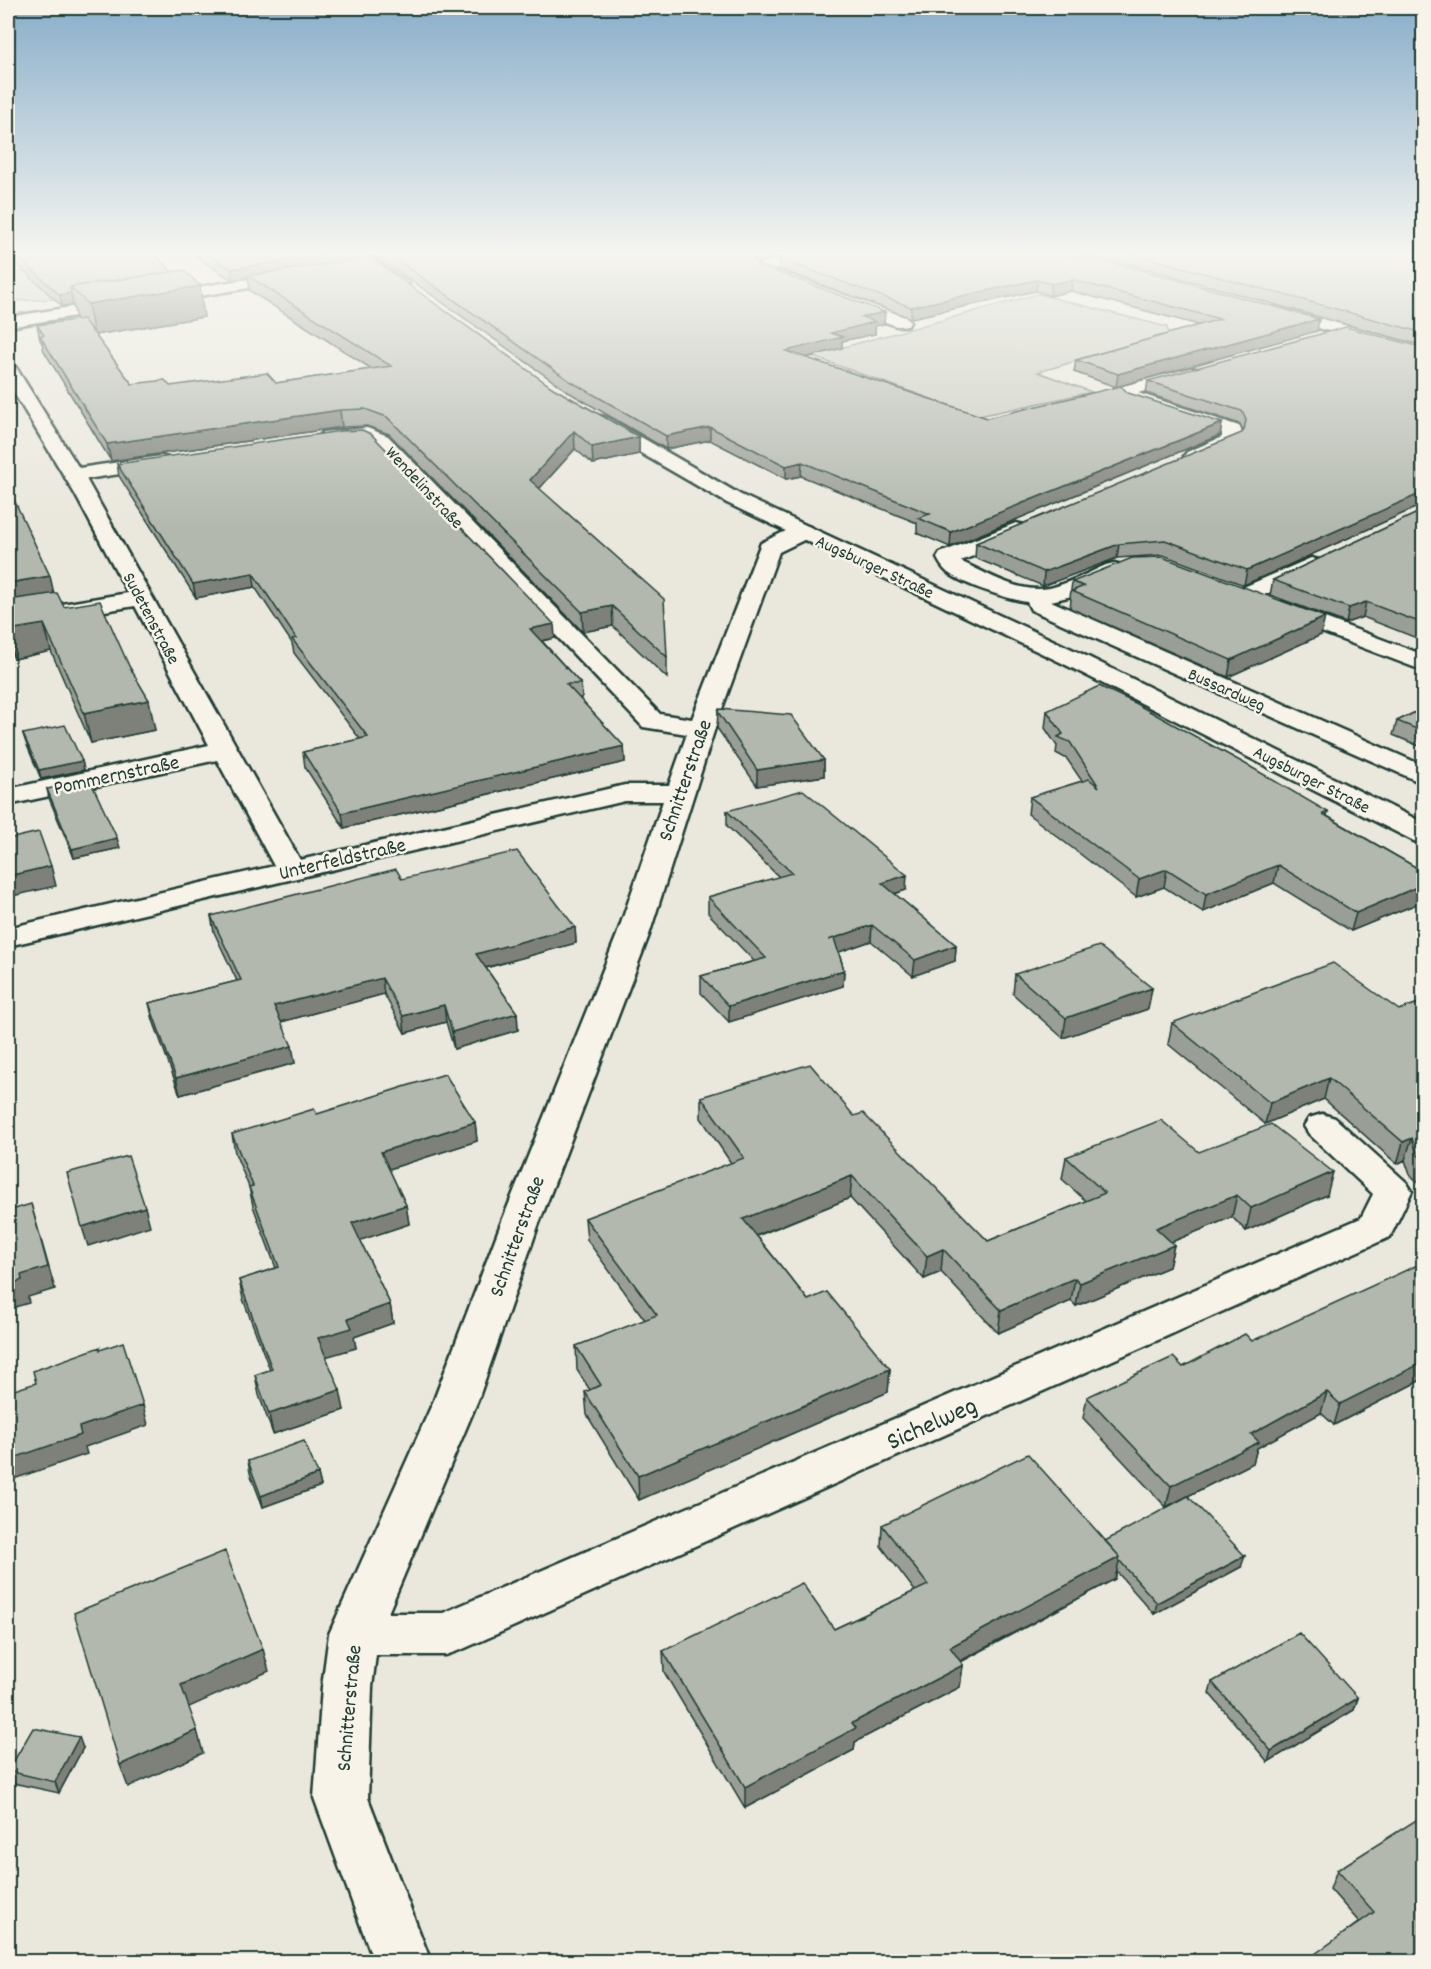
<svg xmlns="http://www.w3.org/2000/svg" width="1431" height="1969" viewBox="0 0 1431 1969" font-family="Dekko,sans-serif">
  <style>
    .green { fill: #c8ccc1; stroke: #74847a; stroke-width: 1.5 }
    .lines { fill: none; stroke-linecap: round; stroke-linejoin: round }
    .street-casing { stroke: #1f3d34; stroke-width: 5 }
    .secondary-casing { stroke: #1f3d34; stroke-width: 5 }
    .street { fill: #f7f3e8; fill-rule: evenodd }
    .secondary { fill: #f7f3e8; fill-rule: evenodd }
    .wall { fill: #999e96; stroke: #1f3d34; stroke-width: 1.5 }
    .shaded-wall { fill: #7d817a; stroke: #1f3d34; stroke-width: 1.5 }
    .building { fill: #b2b8ae; stroke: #1f3d34; stroke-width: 1.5 }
    .labels { text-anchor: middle; stroke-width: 5; stroke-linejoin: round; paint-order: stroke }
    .far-street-label { font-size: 18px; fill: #1f3d34; stroke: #f7f3e8 }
    .street-label { font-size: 21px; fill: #1f3d34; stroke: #f7f3e8 }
    .near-street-label { font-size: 26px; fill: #1f3d34; stroke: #f7f3e8 }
  </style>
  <rect width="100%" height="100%" fill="#eae8dd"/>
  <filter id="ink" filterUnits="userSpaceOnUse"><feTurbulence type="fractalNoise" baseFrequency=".0167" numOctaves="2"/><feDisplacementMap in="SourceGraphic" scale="12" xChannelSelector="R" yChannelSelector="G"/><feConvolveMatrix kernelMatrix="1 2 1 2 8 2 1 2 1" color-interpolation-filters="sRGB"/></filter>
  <g filter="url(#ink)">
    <path class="green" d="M 134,255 L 109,297 L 8,301 L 8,274 Z
      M 1038,294 L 1167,327 L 1168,335 L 1038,372 L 1092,392 L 979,416 L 811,356 Z"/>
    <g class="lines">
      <defs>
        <path id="street" d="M 807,252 L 835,252 L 833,255 L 772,269 L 908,318 L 910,322 L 908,326 L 896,326 L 759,274 L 756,271 L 759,264 Z
          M 293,272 L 301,277 L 298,280 L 8,327 L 8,317 Z
          M 1275,306 L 1424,347 L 1424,358 L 1269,314 L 1267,311 Z
          M 8,364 L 14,365 L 17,369 L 79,468 L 161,456 L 168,458 L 171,462 L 168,466 L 161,468 L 86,479 L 300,860 L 625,785 L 669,785 L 687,734 L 643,727 L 374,444 C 357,437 340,444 323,440 L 320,436 L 323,432 L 367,428 L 388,436 L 660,714 L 692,719 L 761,543 L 794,527 L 802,525 L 810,527 L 813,532 L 810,537 L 779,552 L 715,728 L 649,935 L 538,1226 L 478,1400 L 388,1613 L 443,1613 L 1361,1218 L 1373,1194 L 1309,1134 L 1304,1126 L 1309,1118 L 1322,1114 L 1335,1118 L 1406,1182 L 1412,1191 L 1390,1237 L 463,1649 L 446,1655 L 376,1655 L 372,1687 L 368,1798 L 431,1962 L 374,1962 L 314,1798 L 322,1687 L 329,1634 L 434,1400 L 500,1226 L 617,935 L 663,801 L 625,801 L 8,946 L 8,928 L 274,866 L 217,760 L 8,805 L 8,789 L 209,745 L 135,606 L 8,627 L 8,613 L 128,593 L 75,494 L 8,383 Z
          M 1190,368 L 1196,369 L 1199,373 L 1196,377 L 1138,393 L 1239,426 C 1243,432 1243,438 1239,444 L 1194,462 L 1187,460 L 1184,456 L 1187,452 L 1222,437 L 1222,433 L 1127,403 L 1116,391 L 1119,387 Z
          M 1016,523 L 1024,525 L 1027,530 L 1024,535 L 961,561 L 962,562 C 989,574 1019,594 1050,588 C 1069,583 1088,573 1106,565 L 1114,563 L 1122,565 L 1125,570 L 1122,575 L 1076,595 L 1051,601 L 1424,766 L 1424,784 L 1031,610 L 1027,602 C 1008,599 957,583 945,570 C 942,567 939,562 937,558 L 940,553 Z
          M 1311,558 L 1319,560 L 1322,565 L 1319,570 L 1253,600 L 1245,602 L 1237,600 L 1233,595 L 1237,590 Z
          M 1282,602 L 1424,655 L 1424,671 L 1274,614 L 1270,609 L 1274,604 Z"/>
        <path id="secondary" d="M 345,252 L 362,252 L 409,283 L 401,288 L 395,286 Z
          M 601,416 L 608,418 L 741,495 L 1078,652 L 1424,823 L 1424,844 L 1414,841 L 1060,662 L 727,503 L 594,426 L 591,422 L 594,418 Z"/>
      </defs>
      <use href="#street" class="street-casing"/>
      <use href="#secondary" class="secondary-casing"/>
      <use href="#street" class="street"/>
      <use href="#secondary" class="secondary"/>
    </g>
    <path class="wall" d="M 8,252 L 153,252 L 204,317 L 95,335 L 132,384 L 170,386 L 276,383 L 372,369 L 250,291 L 248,277 L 232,280 L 189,252 L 354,252 L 354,260 L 553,388 L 639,437 L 639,454 L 593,464 L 575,449 L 539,489 L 667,657 L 667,678 L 613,626 L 583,632 L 389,434 L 367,426 L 342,427 L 111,461 L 44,351 L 42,343 L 40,340 L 37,325 L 77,320 L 76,319 L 73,305 L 62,306 L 8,256 Z
      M 367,252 L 798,252 L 758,262 L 757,264 L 884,324 L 875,326 L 875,334 L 842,341 L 842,348 L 806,358 L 987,418 L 1128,393 L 1222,423 L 1220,435 L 950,547 L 917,533 L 917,523 L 801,476 L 786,479 L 710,440 L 666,449 L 570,393 L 395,269 Z
      M 1050,252 L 1317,331 L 1116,387 L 1074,372 L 1076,360 L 1199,325 L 1071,291 L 1050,296 L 1036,291 L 911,318 L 780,269 L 780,259 Z
      M 1063,252 L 1424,252 L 1424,346 L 1126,263 Z
      M 1424,348 L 1424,504 L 1244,585 L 1163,555 L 1117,558 L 1043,586 L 975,558 L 976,543 L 1242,433 L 1243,431 L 1240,424 L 1146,393 L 1148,381 Z
      M 117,464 L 555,638 L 542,641 L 581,684 L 582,698 L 579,698 L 624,746 L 625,762 L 344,828 L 305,767 L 303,752 L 360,739 L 294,653 L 292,643 L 255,587 L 196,598 L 119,476 Z
      M 8,487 L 54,593 L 155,730 L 91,743 L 51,651 L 14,659 L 8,644 Z
      M 1424,510 L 1424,641 L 1363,617 L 1346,623 L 1270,595 L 1273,580 Z
      M 1072,582 L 1321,635 L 1228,677 L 1070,608 L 1071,599 L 1070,598 Z
      M 1424,708 L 1424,748 L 1393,735 L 1397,721 Z
      M 1047,711 L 1328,812 L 1327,816 L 1424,872 L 1424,901 L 1351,931 L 1274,883 L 1203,912 L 1164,887 L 1136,897 L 1028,814 L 1030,797 L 1082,781 L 1067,759 L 1056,753 L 1057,746 L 1045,728 Z
      M 718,712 L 824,760 L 824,776 L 757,786 L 717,728 Z
      M 23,734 L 82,761 L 84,770 L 41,779 L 26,743 Z
      M 47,789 L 120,848 L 74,858 L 49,798 Z
      M 727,811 L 906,890 L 895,894 L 956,945 L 955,961 L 913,976 L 871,941 L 839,952 L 844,970 L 843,986 L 729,1022 L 701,993 L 701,976 L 754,961 L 708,913 L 708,897 L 779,877 L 727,826 Z
      M 402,879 L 575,927 L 576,943 L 486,968 L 517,1013 L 518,1030 L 454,1049 L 446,1022 L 405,1033 L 384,994 L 281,1022 L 295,1063 L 180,1095 L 153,1020 L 149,1003 L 237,981 L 214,932 L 211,916 Z
      M 1015,974 L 1152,988 L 1148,1009 L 1063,1038 L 1013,994 Z
      M 1424,1001 L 1424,1187 L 1410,1175 L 1405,1160 L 1397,1164 L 1324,1099 L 1265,1124 L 1168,1044 L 1172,1023 L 1399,1010 Z
      M 701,1097 L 854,1116 L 988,1241 L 1086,1201 L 1062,1179 L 1066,1157 L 1199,1152 L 1327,1195 L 1246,1231 L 1232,1217 L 1171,1242 L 1174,1245 L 1169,1267 L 1076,1306 L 1071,1301 L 998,1333 L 941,1272 L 924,1279 L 850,1198 L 757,1236 L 808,1300 L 890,1369 L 888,1392 L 639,1500 L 587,1415 L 585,1392 L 590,1390 L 577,1370 L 576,1346 L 645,1320 L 587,1240 L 585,1218 L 731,1163 L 701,1118 Z
      M 317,1114 L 475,1122 L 477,1141 L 389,1169 L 406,1205 L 409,1224 L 360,1240 L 390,1304 L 393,1323 L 354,1337 L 356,1348 L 326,1356 L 344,1410 L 273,1434 L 259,1395 L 255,1375 L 270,1370 L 243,1299 L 239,1280 L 276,1268 L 253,1206 L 249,1187 L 235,1153 L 232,1134 Z
      M 1252,1341 L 1423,1379 L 1334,1425 L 1321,1413 L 1257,1448 L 1253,1463 L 1166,1507 L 1083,1418 L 1087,1397 L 1183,1367 Z
      M 248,1461 L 318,1474 L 321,1486 L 263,1507 L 250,1473 Z
      M 882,1525 L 1105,1541 L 1241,1567 L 1154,1614 L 1117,1572 L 1115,1579 L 961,1662 L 963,1665 L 960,1687 L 855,1742 L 854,1750 L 745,1808 L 664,1672 L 663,1651 L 834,1629 L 915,1591 L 881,1546 Z
      M 1212,1682 L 1358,1698 L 1354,1710 L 1268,1762 L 1209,1693 Z
      M 83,1748 L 59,1793 L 13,1783 L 8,1771 Z
      M 1337,1870 L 1424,1962 L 1305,1962 L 1359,1922 L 1330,1889 Z"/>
    <path class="shaded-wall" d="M 341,252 L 354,252 L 354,261 L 248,276 L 248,277 L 232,280 L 231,269 Z
      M 758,252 L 798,252 L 758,262 L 754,271 L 754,261 Z
      M 1037,280 L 1036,291 L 911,318 L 911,307 Z
      M 1072,280 L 1071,291 L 1050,296 L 1051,284 Z
      M 200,286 L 204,317 L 94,335 L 88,304 Z
      M 71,293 L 73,305 L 62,306 L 60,295 Z
      M 885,312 L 884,324 L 875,326 L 875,334 L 842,341 L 842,348 L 785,363 L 786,351 L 862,317 Z
      M 1319,319 L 1317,331 L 1116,387 L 1118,374 Z
      M 340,410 L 342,427 L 111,461 L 107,444 Z
      M 1222,423 L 1220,435 L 950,547 L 951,532 Z
      M 710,427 L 710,440 L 666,449 L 666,436 Z
      M 574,431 L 575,449 L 531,498 L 530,480 Z
      M 639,437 L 639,454 L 593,464 L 592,447 Z
      M 802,462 L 801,476 L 786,479 L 786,466 Z
      M 1424,492 L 1424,504 L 1244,585 L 1247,570 Z
      M 1119,544 L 1117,558 L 1043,586 L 1044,572 Z
      M 253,573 L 255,587 L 196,598 L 193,584 Z
      M 50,576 L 56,603 L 8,613 L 8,583 Z
      M 1366,602 L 1363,617 L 1346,623 L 1349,608 Z
      M 612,606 L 613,626 L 583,632 L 582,612 Z
      M 1325,617 L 1321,635 L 1228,677 L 1231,660 Z
      M 44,624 L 51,651 L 14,659 L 8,630 Z
      M 554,624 L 555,638 L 531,643 L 530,629 Z
      M 149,700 L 155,730 L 91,743 L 84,713 Z
      M 624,746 L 625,762 L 344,828 L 342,813 Z
      M 824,760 L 824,776 L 757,786 L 757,770 Z
      M 82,761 L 84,770 L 41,779 L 39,770 Z
      M 117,838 L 120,848 L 74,858 L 72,849 Z
      M 1278,865 L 1274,883 L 1203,912 L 1206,894 Z
      M 51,866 L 56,886 L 8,897 L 8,876 Z
      M 1167,869 L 1164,887 L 1136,897 L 1139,879 Z
      M 907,875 L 906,890 L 881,898 L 882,883 Z
      M 1424,884 L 1424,901 L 1351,931 L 1356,913 Z
      M 872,925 L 871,941 L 828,956 L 829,940 Z
      M 575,927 L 576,943 L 477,970 L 476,954 Z
      M 956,945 L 955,961 L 913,976 L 915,960 Z
      M 844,970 L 843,986 L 729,1022 L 729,1006 Z
      M 382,978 L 384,994 L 277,1023 L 274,1006 Z
      M 1152,988 L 1148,1009 L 1063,1038 L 1066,1018 Z
      M 444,1005 L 446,1022 L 405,1033 L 403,1016 Z
      M 517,1013 L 518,1030 L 454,1049 L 452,1032 Z
      M 292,1046 L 295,1063 L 180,1095 L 176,1078 Z
      M 1329,1078 L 1324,1099 L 1265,1124 L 1270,1103 Z
      M 475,1122 L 477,1141 L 383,1171 L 381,1152 Z
      M 1412,1138 L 1405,1160 L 1397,1164 L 1403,1142 Z
      M 1333,1172 L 1327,1195 L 1246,1231 L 1251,1208 Z
      M 852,1176 L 850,1198 L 743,1241 L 743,1219 Z
      M 1237,1195 L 1232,1217 L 1152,1250 L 1156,1228 Z
      M 31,1204 L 55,1289 L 28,1297 L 29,1303 L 8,1309 L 8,1285 L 21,1275 Z
      M 406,1205 L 409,1224 L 355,1242 L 352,1223 Z
      M 145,1207 L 150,1226 L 88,1246 L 82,1227 Z
      M 1174,1245 L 1169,1267 L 1076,1306 L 1080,1283 Z
      M 943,1249 L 941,1272 L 924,1279 L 927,1256 Z
      M 1075,1278 L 1071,1301 L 998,1333 L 1001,1310 Z
      M 390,1304 L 393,1323 L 354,1337 L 356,1348 L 322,1358 L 318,1338 L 348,1319 Z
      M 1424,1348 L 1423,1379 L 1334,1425 L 1340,1404 Z
      M 890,1369 L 888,1392 L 639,1500 L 638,1476 Z
      M 340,1390 L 344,1410 L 273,1434 L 269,1414 Z
      M 1327,1392 L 1321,1413 L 1257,1448 L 1253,1463 L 1166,1507 L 1171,1486 L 1251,1434 Z
      M 143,1405 L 148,1425 L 85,1447 L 87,1454 L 8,1481 L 8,1460 L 79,1427 Z
      M 318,1474 L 321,1486 L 263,1507 L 261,1496 Z
      M 1245,1556 L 1241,1567 L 1154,1614 L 1157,1603 Z
      M 1120,1557 L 1115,1579 L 947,1668 L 950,1647 Z
      M 263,1649 L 269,1671 L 187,1708 L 181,1685 Z
      M 963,1665 L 960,1687 L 855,1742 L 854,1750 L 745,1808 L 745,1787 L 852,1723 Z
      M 1358,1698 L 1354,1710 L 1268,1762 L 1271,1751 Z
      M 197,1730 L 203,1753 L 128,1787 L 120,1765 Z
      M 79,1737 L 83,1748 L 59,1793 L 55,1782 Z
      M 8,1896 L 12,1906 L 8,1914 Z"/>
    <path class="building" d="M 13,252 L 153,252 L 172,272 L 70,287 L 71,293 L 60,295 Z
      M 204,252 L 341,252 L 231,269 Z
      M 384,252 L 758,252 L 754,261 L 758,265 L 885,312 L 862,317 L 875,322 L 831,333 L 843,337 L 786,351 L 987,418 L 1121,386 L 1128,393 L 1222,423 L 951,532 L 918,518 L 930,514 L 802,462 L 786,466 L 710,427 L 666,436 L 570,381 L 394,258 Z
      M 810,252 L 1050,252 L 1124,265 L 1319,319 L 1118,374 L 1076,360 L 1220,319 L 1072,280 L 1051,284 L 1037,280 L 911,307 L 780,259 Z
      M 1126,252 L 1424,252 L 1424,333 L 1127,252 Z
      M 370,257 L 553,388 L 639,437 L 592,447 L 574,431 L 530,480 L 664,599 L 667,657 L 612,606 L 582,612 L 387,417 L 365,409 L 340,410 L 107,444 L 40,336 L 44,335 L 37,325 L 83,319 L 132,384 L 165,380 L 170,386 L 267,373 L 276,383 L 391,366 L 248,276 Z
      M 184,270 L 200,286 L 88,304 L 70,287 Z
      M 1346,327 L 1424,348 L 1424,492 L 1247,570 L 1165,540 L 1119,544 L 1044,572 L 976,543 L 1242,433 L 1244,430 L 1246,420 L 1242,411 L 1148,381 Z
      M 362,430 L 371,434 L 554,624 L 530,629 L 581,684 L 566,684 L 624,746 L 342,813 L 303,752 L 368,737 L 292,639 L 296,638 L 253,573 L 193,584 L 117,464 L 341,431 Z
      M 8,487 L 50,576 L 8,583 Z
      M 1424,510 L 1424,624 L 1366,602 L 1349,608 L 1273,580 Z
      M 1162,557 L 1325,617 L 1231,660 L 1072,591 L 1084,586 L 1072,582 L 1132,558 Z
      M 57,593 L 64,607 L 100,601 L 129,666 L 149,700 L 84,713 L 44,624 L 8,630 L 8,600 Z
      M 1099,686 L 1131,701 L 1249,766 L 1328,812 L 1323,814 L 1424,872 L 1424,884 L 1356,913 L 1278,865 L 1206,894 L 1167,869 L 1139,879 L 1030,797 L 1089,779 L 1099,787 L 1070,742 L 1058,737 L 1063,734 L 1047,711 Z
      M 1424,708 L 1424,732 L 1397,721 Z
      M 719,709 L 791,715 L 824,760 L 757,770 L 718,712 Z
      M 65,725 L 82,761 L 39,770 L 23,734 Z
      M 90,780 L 117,838 L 72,849 L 47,789 Z
      M 803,790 L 907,875 L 882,883 L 956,945 L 915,960 L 872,925 L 829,940 L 834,938 L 844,970 L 729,1006 L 701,976 L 766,958 L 708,897 L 792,873 L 727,811 Z
      M 39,832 L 51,866 L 8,876 L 8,839 Z
      M 517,851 L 575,927 L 476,954 L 517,1013 L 452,1032 L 444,1005 L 403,1016 L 382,978 L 274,1006 L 292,1046 L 176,1078 L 149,1003 L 241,980 L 211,916 L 396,869 L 402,879 Z
      M 1099,946 L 1152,988 L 1066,1018 L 1015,974 Z
      M 1333,963 L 1399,1010 L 1424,1001 L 1424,1160 L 1417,1154 L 1412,1138 L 1403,1142 L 1329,1078 L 1270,1103 L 1172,1023 Z
      M 810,1064 L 854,1116 L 863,1113 L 988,1241 L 1105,1193 L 1066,1157 L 1161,1120 L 1199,1152 L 1271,1124 L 1333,1172 L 1251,1208 L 1237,1195 L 1156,1228 L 1174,1245 L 1080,1283 L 1075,1278 L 1001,1310 L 943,1249 L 927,1256 L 852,1176 L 743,1219 L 808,1300 L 827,1292 L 890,1369 L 638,1476 L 585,1392 L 601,1385 L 576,1346 L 657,1315 L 585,1218 L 744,1158 L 701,1097 Z
      M 445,1074 L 475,1122 L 381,1152 L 406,1205 L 352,1223 L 390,1304 L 348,1319 L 352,1328 L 318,1338 L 340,1390 L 269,1414 L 255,1375 L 272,1369 L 239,1280 L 279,1267 L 249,1187 L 253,1186 L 232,1134 L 314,1109 L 317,1114 Z
      M 128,1156 L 145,1207 L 82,1227 L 67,1173 Z
      M 31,1204 L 48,1267 L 21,1275 L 22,1280 L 8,1285 L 8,1211 Z
      M 1424,1262 L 1424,1348 L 1420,1350 L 1424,1353 L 1424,1362 L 1340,1404 L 1327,1392 L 1251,1434 L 1259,1442 L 1171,1486 L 1087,1397 L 1173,1357 L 1183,1367 L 1245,1334 L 1252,1341 Z
      M 123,1342 L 143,1405 L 79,1427 L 81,1435 L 8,1460 L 8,1392 L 36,1383 L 33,1371 L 100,1347 L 100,1350 Z
      M 304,1441 L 318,1474 L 261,1496 L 248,1461 Z
      M 1028,1454 L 1120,1557 L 950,1647 L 963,1665 L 852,1723 L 856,1728 L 745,1787 L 663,1651 L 802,1583 L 834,1629 L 928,1585 L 882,1525 Z
      M 1188,1496 L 1245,1556 L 1157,1603 L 1119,1560 L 1120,1557 L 1105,1541 Z
      M 225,1551 L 263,1649 L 181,1685 L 197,1730 L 120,1765 L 74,1613 Z
      M 1299,1633 L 1358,1698 L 1271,1751 L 1212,1682 Z
      M 33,1728 L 79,1737 L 55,1782 L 8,1771 Z
      M 1424,1815 L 1424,1962 L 1306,1962 L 1305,1961 L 1374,1912 L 1337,1870 Z
      M 1194,1953 L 1200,1962 L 1182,1962 Z"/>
  </g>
  <linearGradient id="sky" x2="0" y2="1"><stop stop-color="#89aeca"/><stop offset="0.48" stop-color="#f6f5f0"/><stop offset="1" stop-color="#f6f5f0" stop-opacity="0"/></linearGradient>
  <rect width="1431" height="528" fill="url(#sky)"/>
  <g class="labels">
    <g class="far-street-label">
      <text transform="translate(425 487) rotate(47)" y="6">Wendelinstraße</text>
      <text transform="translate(875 566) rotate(25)" y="6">Augsburger Straße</text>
      <text transform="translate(152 618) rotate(62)" y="6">Sudetenstraße</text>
      <text transform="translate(1227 689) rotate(24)" y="6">Bussardweg</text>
      <text transform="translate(1312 779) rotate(27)" y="6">Augsburger Straße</text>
    </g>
    <g class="street-label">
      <text transform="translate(116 774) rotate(-12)" y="7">Pommernstraße</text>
      <text transform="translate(684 780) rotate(-71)" y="7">Schnitterstraße</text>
      <text transform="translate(342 858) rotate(-13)" y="7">Unterfeldstraße</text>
      <text transform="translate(516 1236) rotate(-70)" y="7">Schnitterstraße</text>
      <text transform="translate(348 1708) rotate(-85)" y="7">Schnitterstraße</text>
    </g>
    <g class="near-street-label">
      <text transform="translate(931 1422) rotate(-24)" y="9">Sichelweg</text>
    </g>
  </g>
  <rect width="1431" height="1969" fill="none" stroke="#f7f3e8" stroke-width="30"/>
  <rect x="15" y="15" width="1401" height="1939" fill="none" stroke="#1f3d34" stroke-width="2" filter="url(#ink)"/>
</svg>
